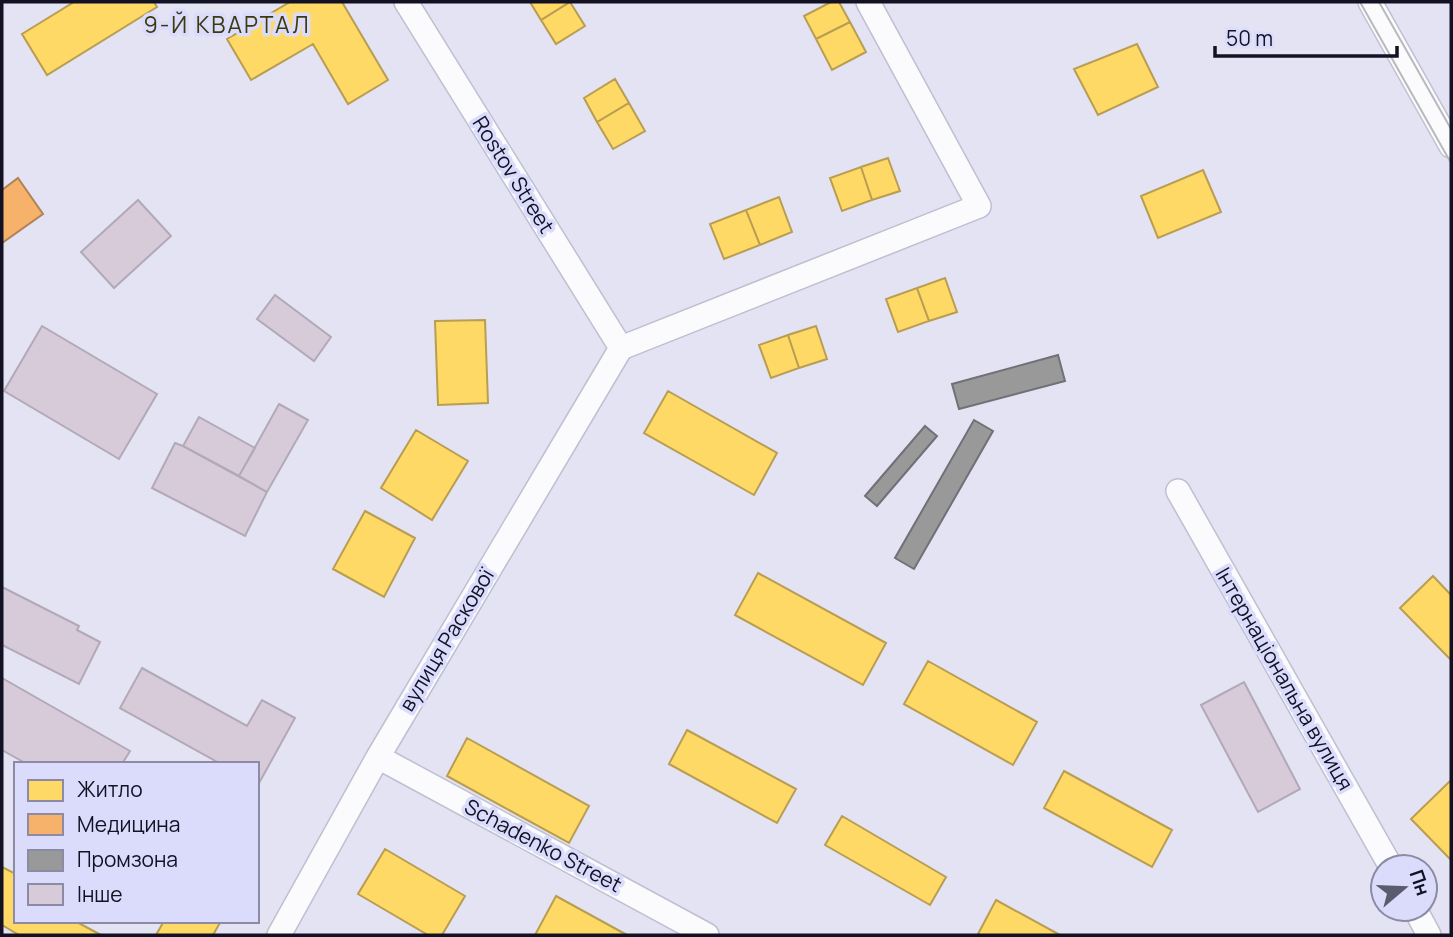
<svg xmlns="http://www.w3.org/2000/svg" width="1453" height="937" viewBox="0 0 1453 937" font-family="Manrope,sans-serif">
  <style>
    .homes { fill: #ffd966; stroke: #b89d52; stroke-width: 2 }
    .health { fill: #f6b26b; stroke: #b28256; stroke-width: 2 }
    .industry { fill: #999; stroke: #707076; stroke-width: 2 }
    .building { fill: #d7cad9; stroke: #b2a9b6; stroke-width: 2 }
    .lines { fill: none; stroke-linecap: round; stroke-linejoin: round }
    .minor-casing { stroke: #bebfd0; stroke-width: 26 }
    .minor { stroke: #fbfbfd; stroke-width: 23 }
    .tram { stroke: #b9b9be; stroke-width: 2 }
    .labels { text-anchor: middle; stroke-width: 7; stroke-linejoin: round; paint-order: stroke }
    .street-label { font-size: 21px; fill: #121224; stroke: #dbdcfc }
    .neighbourhood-label { font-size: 23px; letter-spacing: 2px; fill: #3d390f; stroke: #dbdcfc }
  </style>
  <rect width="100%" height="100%" fill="#e3e3f4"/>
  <path class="homes" d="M 74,2 L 154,2 L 157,7 L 47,75 L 22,34 Z
    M 290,2 L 342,2 L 388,80 L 348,104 L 313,44 L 251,80 L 227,39 Z
    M 530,2 L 570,2 L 541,20 Z
    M 570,2 L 585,26 L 556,44 L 541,20 Z
    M 831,2 L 839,2 L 850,22 L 816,39 L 804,16 Z
    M 850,22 L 866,52 L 832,70 L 816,39 Z
    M 1137,44 L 1158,87 L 1098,115 L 1074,69 Z
    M 615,79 L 629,103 L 597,122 L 584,98 Z
    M 629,103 L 645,131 L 613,149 L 597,122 Z
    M 888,158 L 900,191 L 872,200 L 861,167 Z
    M 861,167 L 872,200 L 842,211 L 830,178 Z
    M 1203,170 L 1221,212 L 1158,238 L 1141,196 Z
    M 779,197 L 792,232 L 760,245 L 746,210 Z
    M 746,210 L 760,245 L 724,259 L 710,224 Z
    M 945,278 L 957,312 L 929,321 L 917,288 Z
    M 917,288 L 929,321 L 898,332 L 886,299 Z
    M 485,320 L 488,403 L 438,405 L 435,321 Z
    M 816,326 L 827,359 L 799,368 L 788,335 Z
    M 788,335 L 799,368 L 771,378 L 759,345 Z
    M 668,391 L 777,453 L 754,495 L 644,433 Z
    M 416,430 L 468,461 L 432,520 L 381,488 Z
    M 365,511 L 415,538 L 384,597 L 333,569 Z
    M 758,573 L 886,643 L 863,685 L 735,615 Z
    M 1433,576 L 1451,595 L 1451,660 L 1400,608 Z
    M 928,661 L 1037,722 L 1013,765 L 904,704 Z
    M 687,730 L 796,789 L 777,823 L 669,764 Z
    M 467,738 L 589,806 L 569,843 L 447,776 Z
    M 1064,771 L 1172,830 L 1152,867 L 1044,808 Z
    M 1451,780 L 1451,860 L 1411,819 Z
    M 842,816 L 946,877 L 930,905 L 825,845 Z
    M 385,849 L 465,896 L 442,935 L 428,935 L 358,894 Z
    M 2,867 L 16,874 L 16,921 L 75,921 L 101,935 L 19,935 L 2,925 Z
    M 556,896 L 627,935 L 535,935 Z
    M 996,900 L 1060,935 L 981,935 L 978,934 Z
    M 164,921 L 221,921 L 213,935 L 156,935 Z"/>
  <path class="health" d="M 18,178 L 43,214 L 2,243 L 2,190 Z"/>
  <path class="industry" d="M 1058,355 L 1065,381 L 959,409 L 952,384 Z
    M 974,420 L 993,431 L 914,569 L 895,558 Z
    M 925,426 L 937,436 L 877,506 L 865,496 Z"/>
  <path class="building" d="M 138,200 L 171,236 L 114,288 L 81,252 Z
    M 275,295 L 331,337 L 314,361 L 257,319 Z
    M 42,326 L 157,394 L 119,459 L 4,391 Z
    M 279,404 L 308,420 L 267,492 L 239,476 Z
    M 199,417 L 255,448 L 239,476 L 183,446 Z
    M 175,443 L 183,446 L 267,492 L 245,536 L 152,488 Z
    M 2,587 L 79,626 L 77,630 L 100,642 L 79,684 L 2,645 Z
    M 142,668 L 247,726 L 262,700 L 295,718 L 258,785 L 257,764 L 221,764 L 120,708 Z
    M 2,678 L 130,751 L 122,764 L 27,764 L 2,750 Z
    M 1244,682 L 1300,789 L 1258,812 L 1201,705 Z"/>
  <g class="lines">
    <defs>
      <path id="minor" d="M 406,2 L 621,348
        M 1370,2 L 1451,146
        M 621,348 L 979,206 L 868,2
        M 1178,491 L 1391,867
        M 378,757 L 707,935
        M 1415,909 L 1429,935
        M 279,935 L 378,757 L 621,348"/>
    </defs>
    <use href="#minor" class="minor-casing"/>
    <use href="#minor" class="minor"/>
    <path class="tram" d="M 1360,2 L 1451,163
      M 1379,2 L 1451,129"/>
  </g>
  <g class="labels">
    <g class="street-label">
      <text transform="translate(513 175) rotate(58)" y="7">Rostov Street</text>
      <text transform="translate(447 640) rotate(-59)" y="7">вулиця Раскової</text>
      <text transform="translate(1284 679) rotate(60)" y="7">Інтернаціональна вулиця</text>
      <text transform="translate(543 846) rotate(28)" y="7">Schadenko Street</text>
    </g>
    <g class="neighbourhood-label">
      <text x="227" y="33">9-Й КВАРТАЛ</text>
    </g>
  </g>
  <rect width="1453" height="937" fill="none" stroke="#121224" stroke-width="7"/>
  <rect x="14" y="762" width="245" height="161" fill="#dbdcfc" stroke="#8b8ba6" stroke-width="2"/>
  <rect x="28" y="780" width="35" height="21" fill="#ffd966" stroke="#8b8ba6" stroke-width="2"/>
  <text x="77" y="797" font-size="21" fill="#121224">Житло</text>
  <rect x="28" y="814" width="35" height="21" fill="#f6b26b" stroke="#8b8ba6" stroke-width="2"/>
  <text x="77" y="832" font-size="21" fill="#121224">Медицина</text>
  <rect x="28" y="850" width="35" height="21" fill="#999999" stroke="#8b8ba6" stroke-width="2"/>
  <text x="77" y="867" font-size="21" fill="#121224">Промзона</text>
  <rect x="28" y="884" width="35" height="21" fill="#d7cad9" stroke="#8b8ba6" stroke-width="2"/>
  <text x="77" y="902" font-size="21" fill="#121224">Інше</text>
  <g transform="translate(1404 888) rotate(71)"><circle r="33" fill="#dbdcfc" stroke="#8b8ba6" stroke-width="2"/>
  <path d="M0-5L12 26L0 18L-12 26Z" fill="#5b5b6d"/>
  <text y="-10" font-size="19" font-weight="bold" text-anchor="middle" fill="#121224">Пн</text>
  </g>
  <path d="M1215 46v10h182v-10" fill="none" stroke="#121224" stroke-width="3.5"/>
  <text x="1226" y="46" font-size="21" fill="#121224" stroke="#dbdcfc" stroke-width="5" paint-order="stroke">50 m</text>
</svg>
